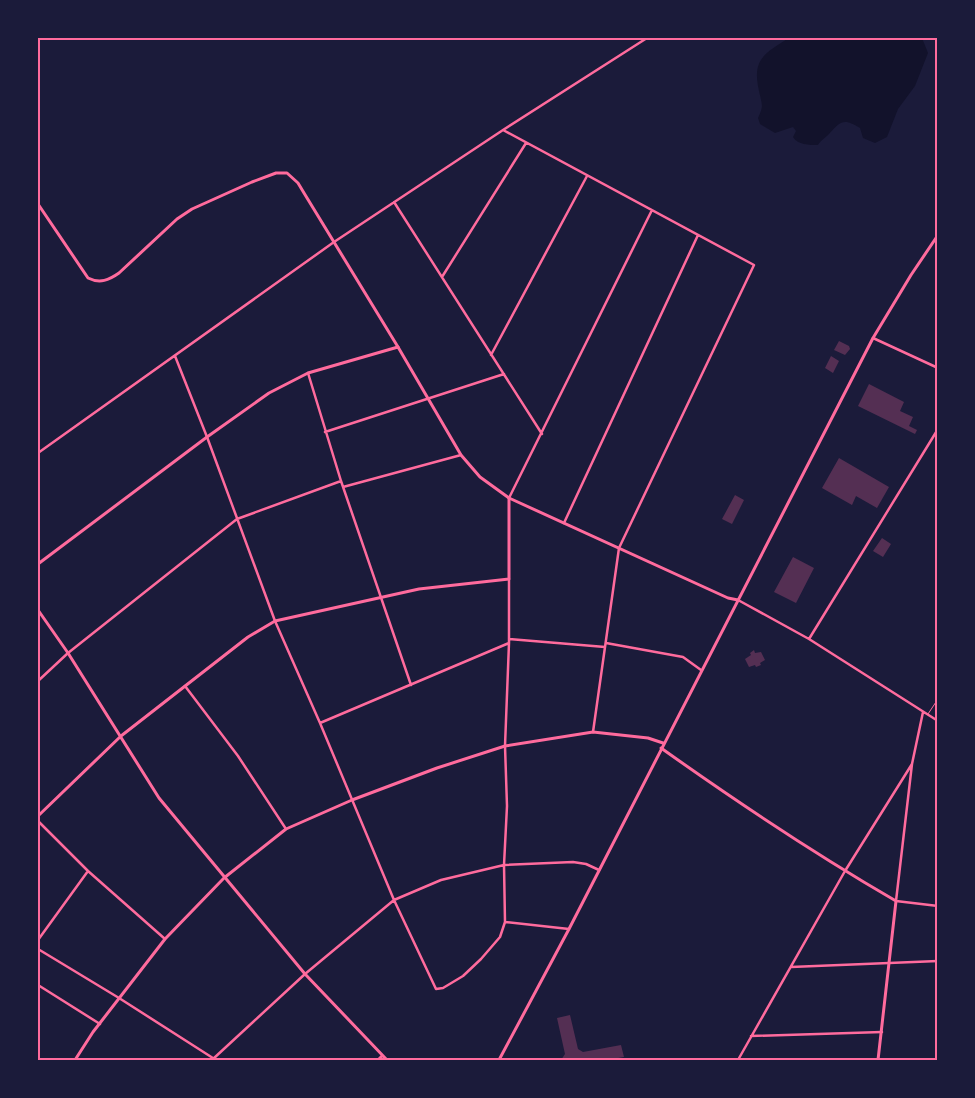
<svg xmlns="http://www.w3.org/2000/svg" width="975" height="1098" viewBox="0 0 975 1098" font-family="'Noto Sans',sans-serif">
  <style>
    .water { fill: #12122b }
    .building { fill: #542f53 }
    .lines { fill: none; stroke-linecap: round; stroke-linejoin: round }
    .service { stroke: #ff6b9d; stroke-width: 1 }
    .minor { stroke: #ff6b9d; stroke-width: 2.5 }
    .tertiary { stroke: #ff6b9d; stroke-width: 3 }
    .secondary { stroke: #ff6b9d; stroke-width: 3 }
    .neatline { fill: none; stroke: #ff6b9d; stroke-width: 2 }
  </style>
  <rect width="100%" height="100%" fill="#1b1b3a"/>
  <path class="water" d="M 789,38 L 922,38 L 928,53 L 915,86 L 898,109 L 887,137 L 875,143 L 863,138 L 860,128 C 843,118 841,121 829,134 C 825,138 821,140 818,145 C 809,145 798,145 793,137 L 796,131 L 793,127 L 775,133 L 760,124 L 758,118 C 764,105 762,105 759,91 C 752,60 763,54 789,38 Z"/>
  <path class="building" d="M 839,341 L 849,346 L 850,349 L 845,355 L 834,350 Z
    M 831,356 L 839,361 L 833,373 L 825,368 Z
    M 869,384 L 904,402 L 900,411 L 913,417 L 909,426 L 917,430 L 915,434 L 858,406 Z
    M 839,458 L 889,487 L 877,508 L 856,496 L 852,505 L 822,488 Z
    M 735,495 L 744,500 L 732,524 L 722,519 Z
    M 882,538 L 891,544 L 883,557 L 873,551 Z
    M 793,557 L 814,568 L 796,603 L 774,592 Z
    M 754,650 L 755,653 L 761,652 L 765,660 L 760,663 L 761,665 L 756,667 L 755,665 L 749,667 L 745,659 L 751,655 L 750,653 Z
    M 570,1015 L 578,1049 L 583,1052 L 621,1045 L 624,1057 L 607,1060 L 561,1060 L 565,1054 L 557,1018 Z"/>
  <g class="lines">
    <path class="service" d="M 928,714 L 938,699"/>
    <path class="minor" d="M 503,130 L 754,265 L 619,548 L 593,732
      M 394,202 L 542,434
      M 442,277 L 526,143
      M 873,338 L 938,368
      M 491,355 L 587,176
      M 175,356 L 207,437 L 275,621 L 320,723 L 394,900 L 436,989 L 443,988 L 463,976 L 481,959 L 500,937 L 505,922 L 504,865 L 507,806 L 505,746 L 509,643 L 509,579
      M 308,373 L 341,481 L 411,685
      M 325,432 L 504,374
      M 38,453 L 334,242 L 503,130 L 647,38
      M 343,487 L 461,455
      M 509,498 L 652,210
      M 564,523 L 698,235
      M 738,600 L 809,639 L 938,721
      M 509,639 L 605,647
      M 809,639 L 938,429
      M 606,643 L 683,657 L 701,670
      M 38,681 L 68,653 L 237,519 L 341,481
      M 185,686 L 238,756 L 286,829
      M 923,712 L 912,764 L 896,901 L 938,906
      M 320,723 L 509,643
      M 38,821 L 88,871 L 165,939
      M 505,922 L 569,929
      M 38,940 L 88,871
      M 38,949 L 119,998 L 216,1060
      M 791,967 L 938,961
      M 38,985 L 100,1024
      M 751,1036 L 882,1032
      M 213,1059 L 305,974 L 394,900 L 441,880 L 504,865 L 573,862 L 586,864 L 599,870
      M 738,1060 L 845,871 L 912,764"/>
    <path class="tertiary" d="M 38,204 L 88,278 C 100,284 109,280 119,273 L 177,219 L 192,209 L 252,182 L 276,173 L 287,173 L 298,183 L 304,193 L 398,347
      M 38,610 L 68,653 L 159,798 L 305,974 L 387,1060
      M 661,748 C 737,802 815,854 896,901 L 878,1060
      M 38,816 L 121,736 L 248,637 L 275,621 L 419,589 L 509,579 L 509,498
      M 75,1060 L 93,1032 L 165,939 L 224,878 L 286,829 L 352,800 L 437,768 L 505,746 L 593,732 L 648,738 L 663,743
      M 378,1060 L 382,1056"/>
    <path class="secondary" d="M 38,564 L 207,437 L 269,393 L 308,373 L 398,347 L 461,455 L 480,477 L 509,498 L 728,598 L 738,600
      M 499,1060 L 569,929 L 873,338 L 911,275 L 938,235"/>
  </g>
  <rect width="975" height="1098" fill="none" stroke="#1b1b3a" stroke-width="78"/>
  <rect x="39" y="39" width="897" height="1020" class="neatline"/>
</svg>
